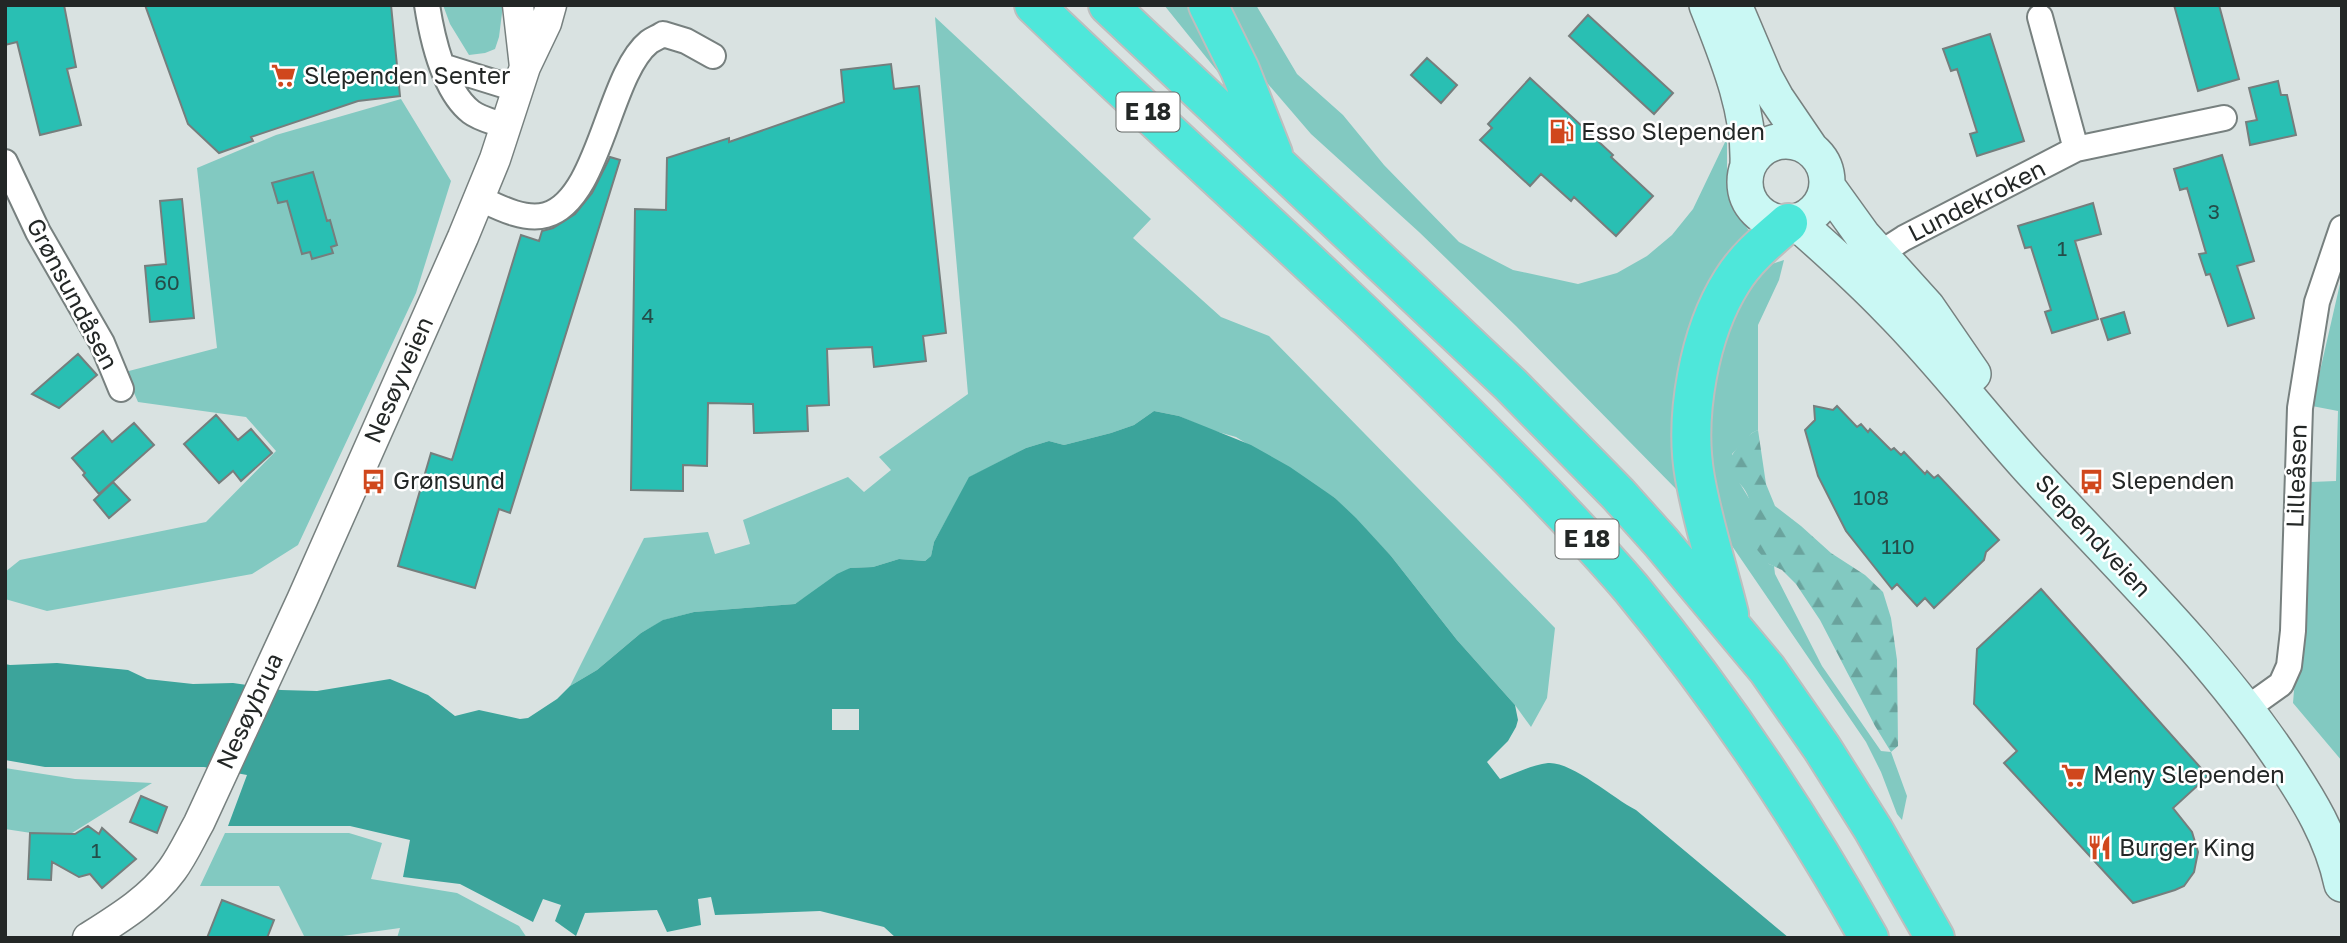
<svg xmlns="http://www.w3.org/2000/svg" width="2347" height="943" viewBox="0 0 2347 943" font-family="'Golos Text',sans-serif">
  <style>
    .green { fill: #82c9c1 }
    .forest { fill: url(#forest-firs) }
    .water { fill: #3ca49b }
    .pier { fill: #d9e2e1 }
    .building { fill: #29bfb3; stroke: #767e7d; stroke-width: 2 }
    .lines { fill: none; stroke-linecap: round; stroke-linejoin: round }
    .minor-casing { stroke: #77807f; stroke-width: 28 }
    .tertiary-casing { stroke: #77807f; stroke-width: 33 }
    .secondary-casing { stroke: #77807f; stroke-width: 38 }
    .motorway-casing { stroke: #bdbebe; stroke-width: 42 }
    .minor { stroke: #fff; stroke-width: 24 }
    .tertiary { stroke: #fff; stroke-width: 30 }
    .secondary { stroke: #caf8f4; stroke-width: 35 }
    .motorway { stroke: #4ee7da; stroke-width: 38 }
    .labels { text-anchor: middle; stroke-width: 5; stroke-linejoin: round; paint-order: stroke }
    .number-label { font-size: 21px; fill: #244d49 }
    .shield { fill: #fff; stroke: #656867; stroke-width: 2 }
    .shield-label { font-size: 23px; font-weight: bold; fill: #232726 }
    .poi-label { font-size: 24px; fill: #232726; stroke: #fff; text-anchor: start }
    .street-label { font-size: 24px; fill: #232726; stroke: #fff }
  </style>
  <defs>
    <pattern id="forest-firs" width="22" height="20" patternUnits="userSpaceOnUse" patternTransform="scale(1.75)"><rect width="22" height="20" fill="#82c9c1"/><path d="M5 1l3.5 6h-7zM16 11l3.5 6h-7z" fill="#6aa39d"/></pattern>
  </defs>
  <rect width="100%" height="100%" fill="#d9e2e1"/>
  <path class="green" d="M 443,5 L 503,5 L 499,37 L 495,49 L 485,53 L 469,55 L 450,24 Z
    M 1164,5 L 1195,5 L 1229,78 L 1218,72 Z
    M 1225,5 L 1256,5 L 1297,74 L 1343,115 L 1384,165 L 1459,242 L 1513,270 L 1578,284 L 1617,273 L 1647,256 L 1672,235 L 1693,209 L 1727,138 L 1727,189 L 1731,203 L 1749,231 L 1720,265 L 1679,492 L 1516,326 L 1419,232 L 1311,134 L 1268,84 L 1242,44 Z
    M 935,17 L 1151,219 L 1133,238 L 1221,317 L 1269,336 L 1555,628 L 1547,698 L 1531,727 L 1515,705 L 1457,640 L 1391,556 L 1335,498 L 1236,437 L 1211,430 L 1179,416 L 1154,411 L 1134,425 L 1111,433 L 1064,445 L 1049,441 L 1026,448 L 970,477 L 934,542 L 931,556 L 925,561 L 899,559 L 873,567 L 850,568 L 795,604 L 694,612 L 664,620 L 641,633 L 597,670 L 570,686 L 644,538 L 708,532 L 715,554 L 750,544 L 743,520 L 848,477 L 864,492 L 891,470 L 879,457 L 968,394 Z
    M 401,99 L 451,181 L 416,293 L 298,545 L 252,574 L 47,611 L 5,599 L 5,572 L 20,560 L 206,522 L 276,451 L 246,417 L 138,402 L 125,372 L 217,348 L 197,168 L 276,135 Z
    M 1784,260 L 1779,280 L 1758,325 L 1758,430 L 1752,433 L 1732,454 L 1739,482 L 1750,500 L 1769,564 L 1774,566 L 1775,574 L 1822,666 L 1881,751 L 1891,752 L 1907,796 L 1902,820 L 1897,814 L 1881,772 L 1866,742 L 1728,540 L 1715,509 L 1707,442 L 1718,349 L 1741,295 L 1769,265 Z
    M 2342,275 L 2342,761 L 2293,703 L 2311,482 L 2336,481 L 2338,411 L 2312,406 Z
    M 5,768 L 75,779 L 152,783 L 64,838 L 5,829 Z
    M 225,833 L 349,833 L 382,843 L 371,879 L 457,893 L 519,926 L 527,938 L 397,938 L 400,928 L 328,938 L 305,938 L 279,886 L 200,886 Z"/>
  <path class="forest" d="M 1758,430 L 1766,484 L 1775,506 L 1801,526 L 1831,553 L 1865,575 L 1883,592 L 1891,618 L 1897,660 L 1898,746 L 1891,752 L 1875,726 L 1820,620 L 1796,584 L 1782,570 L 1769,564 L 1753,545 L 1746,526 C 1753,510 1752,495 1738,482 C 1733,477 1729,476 1725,469 C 1731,455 1743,436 1758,430 Z"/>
  <path class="water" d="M 1154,411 L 1179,416 L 1251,445 L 1290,467 L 1335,498 L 1356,518 L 1391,556 L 1457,640 L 1515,705 L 1518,720 L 1516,727 L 1508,741 L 1487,762 L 1500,779 C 1516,773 1532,765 1548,763 C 1571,761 1613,798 1636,810 L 1789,938 L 896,938 L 884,927 L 820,911 L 715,915 L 711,897 L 698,899 L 701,925 L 667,932 L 657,910 L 585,913 L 576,936 L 555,921 L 561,905 L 543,899 L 533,922 L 460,884 L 403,877 L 410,840 L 350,826 L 228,826 L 247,775 L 204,767 L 45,767 L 5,760 L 5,664 L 10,665 L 57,663 L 128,670 L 147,679 L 193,684 L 233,683 L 281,690 L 317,691 L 390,679 L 428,695 L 455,716 L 479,710 L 520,719 L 528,718 L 557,699 L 570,686 L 597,670 L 641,633 L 663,620 L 694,612 L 795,604 L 837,574 L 850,568 L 873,567 L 899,559 L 925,561 L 931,556 L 934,542 L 969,477 L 1026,448 L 1049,441 L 1064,445 L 1111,433 L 1134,425 Z"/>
  <path class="pier" d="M 832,709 L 859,709 L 859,730 L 832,730 Z"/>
  <path class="building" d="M 5,5 L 64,5 L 76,67 L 67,69 L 81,125 L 40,135 L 17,42 L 5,45 Z
    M 145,5 L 391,5 L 400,96 L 358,101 L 251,137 L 253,141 L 219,153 L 188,124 Z
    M 2174,5 L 2219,5 L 2239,79 L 2198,91 Z
    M 1588,15 L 1673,93 L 1654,114 L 1569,36 Z
    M 1990,34 L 2024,141 L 1977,156 L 1970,134 L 1977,132 L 1957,69 L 1951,71 L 1943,49 Z
    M 1427,58 L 1457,85 L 1441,103 L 1411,75 Z
    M 891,64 L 894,89 L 919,86 L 946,333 L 923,336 L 926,361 L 874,367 L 872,347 L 827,349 L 829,405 L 807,406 L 808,431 L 754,433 L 753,404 L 708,403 L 707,466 L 683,465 L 683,491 L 631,490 L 635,209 L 666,210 L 667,158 L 729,138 L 729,142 L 844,102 L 841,70 Z
    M 1530,78 L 1613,155 L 1611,157 L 1653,196 L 1616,236 L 1574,197 L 1571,201 L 1541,174 L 1530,186 L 1480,140 L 1492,128 L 1488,124 Z
    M 2278,81 L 2281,95 L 2287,95 L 2296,135 L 2250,145 L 2246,122 L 2257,120 L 2249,88 Z
    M 2222,155 L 2254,261 L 2237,266 L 2254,318 L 2228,326 L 2210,274 L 2206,275 L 2199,254 L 2206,253 L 2187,188 L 2180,190 L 2174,169 Z
    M 610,157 L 620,160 L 510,513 L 499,509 L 475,588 L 398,566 L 431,453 L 452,460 L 521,235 L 539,241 L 542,231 L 553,228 L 575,214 L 592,193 Z
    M 313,172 L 327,221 L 330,220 L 337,245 L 331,247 L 333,253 L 312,259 L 310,252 L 302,254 L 287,201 L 278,203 L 272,183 Z
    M 182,199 L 194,318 L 150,322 L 145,266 L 166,264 L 160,201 Z
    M 2093,203 L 2101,234 L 2075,241 L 2098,319 L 2052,333 L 2045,312 L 2051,310 L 2031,247 L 2025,248 L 2018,226 Z
    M 2124,312 L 2130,333 L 2108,340 L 2101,319 Z
    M 78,354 L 97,375 L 59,408 L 32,394 Z
    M 1814,406 L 1833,410 L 1837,406 L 1857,427 L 1861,424 L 1868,432 L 1870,429 L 1891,450 L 1894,448 L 1901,455 L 1904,452 L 1925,474 L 1927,471 L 1934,478 L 1938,475 L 1999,540 L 1986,552 L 1984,560 L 1934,608 L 1925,598 L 1917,606 L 1897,584 L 1892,589 L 1846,531 L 1818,476 L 1809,444 L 1805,430 L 1815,420 Z
    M 216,415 L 238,440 L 251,429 L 272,453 L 241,481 L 233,471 L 219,483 L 184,444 Z
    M 134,423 L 154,445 L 99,494 L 83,475 L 85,473 L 72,458 L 103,431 L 112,442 Z
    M 113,482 L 130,500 L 109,518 L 94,500 Z
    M 2041,589 L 2208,776 L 2173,808 L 2192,832 L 2198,852 L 2194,872 L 2184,886 L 2175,890 L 2133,903 L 2004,763 L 2017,751 L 1974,704 L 1977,649 Z
    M 141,796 L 167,807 L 157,833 L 130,822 Z
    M 88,826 L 99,834 L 102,828 L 136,859 L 102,888 L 90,874 L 79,877 L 52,862 L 51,880 L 28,879 L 30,833 L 75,834 Z
    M 222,900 L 274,920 L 267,938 L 207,938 Z"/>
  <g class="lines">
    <defs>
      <path id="minor" d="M 427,5 C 432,37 444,91 471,112 C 480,119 495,122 507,127
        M 2040,17 L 2076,149
        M 442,66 L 519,90
        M 5,162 L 38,232 L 102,343 L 121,389
        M 479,198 C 498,207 524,221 546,215 C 600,200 608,75 649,42 C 653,39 659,37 663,34 L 686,41 L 713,56
        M 1879,254 L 1904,238 L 2076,149 L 2224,118
        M 2246,709 L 2281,684 L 2289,666 L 2293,631 L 2300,408 L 2317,302 L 2342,228"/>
      <path id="tertiary" d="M 518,5 L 525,67
        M 88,938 C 118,919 151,899 172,870 C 183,855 190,839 199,823 L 302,600 L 463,237 L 495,159 L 525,67 L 546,23 L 551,5"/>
      <path id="secondary" d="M 1707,5 C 1727,56 1750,110 1748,165
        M 1734,5 L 1765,78 L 1776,98 L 1810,148
        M1745 182a41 41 0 1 1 82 0a41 41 0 1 1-82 0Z
        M 1827,186 L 1863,236 L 1927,307 L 1973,374
        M 1796,222 C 1828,250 1859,278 1889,309 C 1939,359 1982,416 2029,468 C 2116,563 2211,653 2283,761 C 2309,800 2332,837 2342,884"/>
      <path id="motorway" d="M 1034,5 C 1181,147 1335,281 1479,427 C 1531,479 1583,532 1631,588 C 1721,697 1800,815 1869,938
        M 1108,5 L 1511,385 L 1618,494 L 1661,542 L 1767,669 L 1822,748 L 1873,829 L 1935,938
        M 1208,5 L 1240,70 L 1273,154
        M 1729,614 C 1718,569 1703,524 1695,478 C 1684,417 1699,333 1732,281 C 1746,258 1767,241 1788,223"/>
    </defs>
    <use href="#minor" class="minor-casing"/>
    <use href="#tertiary" class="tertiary-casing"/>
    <use href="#secondary" class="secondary-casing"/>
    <use href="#motorway" class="motorway-casing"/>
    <use href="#minor" class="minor"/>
    <use href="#tertiary" class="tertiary"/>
    <use href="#secondary" class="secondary"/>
    <use href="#motorway" class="motorway"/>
  </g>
  <defs>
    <symbol id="supermarket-bare" viewBox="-9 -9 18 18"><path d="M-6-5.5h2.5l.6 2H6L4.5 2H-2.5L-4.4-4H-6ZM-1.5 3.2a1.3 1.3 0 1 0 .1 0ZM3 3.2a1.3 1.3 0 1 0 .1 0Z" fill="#d0471c" stroke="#fff" stroke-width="2.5" paint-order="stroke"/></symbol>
    <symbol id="fuel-bare" viewBox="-9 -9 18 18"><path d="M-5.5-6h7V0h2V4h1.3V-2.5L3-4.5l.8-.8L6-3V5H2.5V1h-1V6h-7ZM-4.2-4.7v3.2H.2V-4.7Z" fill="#d0471c" stroke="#fff" stroke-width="2.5" paint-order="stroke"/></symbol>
    <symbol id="bus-bare" viewBox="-9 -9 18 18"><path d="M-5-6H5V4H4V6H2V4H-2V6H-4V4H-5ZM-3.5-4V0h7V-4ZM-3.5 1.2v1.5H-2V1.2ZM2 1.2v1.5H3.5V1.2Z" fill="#d0471c" stroke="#fff" stroke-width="2.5" paint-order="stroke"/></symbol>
    <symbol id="restaurant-bare" viewBox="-9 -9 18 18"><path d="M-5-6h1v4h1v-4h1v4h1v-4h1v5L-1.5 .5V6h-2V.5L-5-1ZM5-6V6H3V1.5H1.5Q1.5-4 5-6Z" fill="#d0471c" stroke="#fff" stroke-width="2.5" paint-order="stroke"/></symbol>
  </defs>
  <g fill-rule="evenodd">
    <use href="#supermarket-bare" x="266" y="58" width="35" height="35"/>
    <use href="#fuel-bare" x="1544" y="114" width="35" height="35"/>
    <use href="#bus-bare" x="356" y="464" width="35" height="35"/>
    <use href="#bus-bare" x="2074" y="464" width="35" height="35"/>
    <use href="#supermarket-bare" x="2056" y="758" width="35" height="35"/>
    <use href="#restaurant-bare" x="2082" y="830" width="35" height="35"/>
  </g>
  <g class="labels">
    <g class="number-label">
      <text x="2214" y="219">3</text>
      <text x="2062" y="256">1</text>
      <text x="167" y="290">60</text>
      <text x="648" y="323">4</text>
      <text x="1871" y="505">108</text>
      <text x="1898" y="554">110</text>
      <text x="96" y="858">1</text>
    </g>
    <g class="shield">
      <rect x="1116.5" y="92.5" width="63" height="39" rx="5"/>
      <rect x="1555.5" y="519.5" width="63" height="39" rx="5"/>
    </g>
    <g class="shield-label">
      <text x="1148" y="120">E 18</text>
      <text x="1587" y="547">E 18</text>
    </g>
    <g class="poi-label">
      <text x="304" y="84">Slependen Senter</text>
      <text x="1581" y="140">Esso Slependen</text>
      <text x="393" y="489">Grønsund</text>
      <text x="2111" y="489">Slependen</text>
      <text x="2093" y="783">Meny Slependen</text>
      <text x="2119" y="856">Burger King</text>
    </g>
    <g class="street-label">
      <text transform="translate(1977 201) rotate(-27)" y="8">Lundekroken</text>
      <text transform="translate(72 294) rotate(62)" y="8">Grønsundåsen</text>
      <text transform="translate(399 380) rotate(-66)" y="8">Nesøyveien</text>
      <text transform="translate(2297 476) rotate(-88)" y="8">Lilleåsen</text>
      <text transform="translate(2093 536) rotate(47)" y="8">Slependveien</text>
      <text transform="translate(250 711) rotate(-65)" y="8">Nesøybrua</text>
    </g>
  </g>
  <rect width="2347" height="943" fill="none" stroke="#232726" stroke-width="14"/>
</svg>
